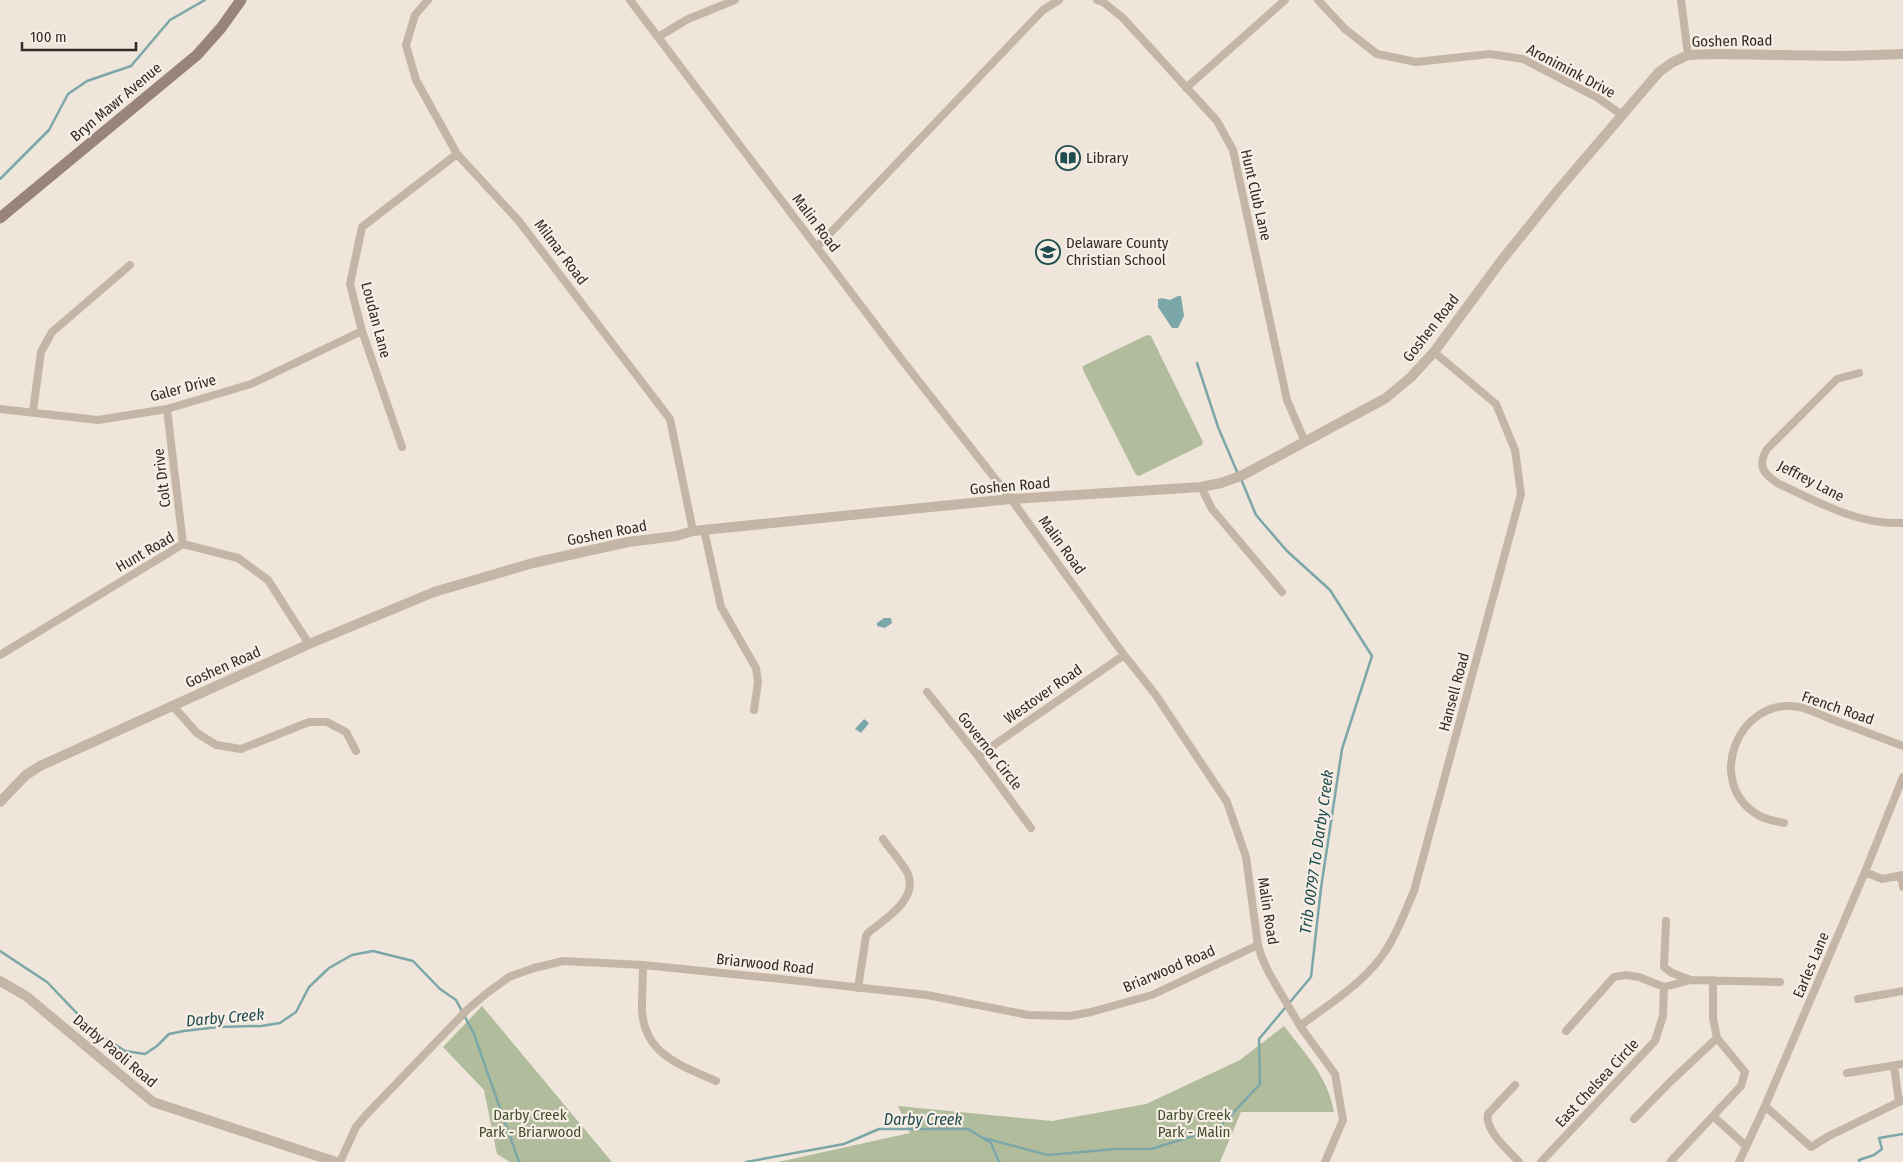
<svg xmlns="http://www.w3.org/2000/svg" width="1903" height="1162" viewBox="0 0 1903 1162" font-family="'Fira Sans Condensed',sans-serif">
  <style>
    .green { fill: #b1bc9c }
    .water { fill: #7ca7a9 }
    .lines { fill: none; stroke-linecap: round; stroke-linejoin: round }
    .stream { stroke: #7ca7a9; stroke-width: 2.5 }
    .minor { stroke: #c5b5a7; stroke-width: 8 }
    .tertiary { stroke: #c5b5a7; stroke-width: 10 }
    .secondary { stroke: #998479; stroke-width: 11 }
    .labels { text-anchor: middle; stroke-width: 4.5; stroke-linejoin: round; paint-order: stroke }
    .street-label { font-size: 15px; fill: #332b27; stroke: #f7efe6 }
    .poi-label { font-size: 15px; fill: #332b27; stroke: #f7efe6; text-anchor: start }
    .park-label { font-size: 15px; fill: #434e2d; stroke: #f7efe6 }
    .water-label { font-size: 16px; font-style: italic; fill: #214d50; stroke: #f7efe6 }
  </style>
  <rect width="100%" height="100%" fill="#efe5da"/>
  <path class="green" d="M 1147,335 L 1151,336 L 1203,442 L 1202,445 L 1139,476 L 1136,475 L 1083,370 L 1083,366 Z
    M 482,1006 L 612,1162 L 510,1162 L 497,1154 L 484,1090 L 443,1047 Z
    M 1284,1026 C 1306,1055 1327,1075 1334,1112 L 1241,1112 L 1220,1162 L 778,1162 L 910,1133 L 898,1106 L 1052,1121 L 1146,1104 L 1240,1060 Z"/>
  <path class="water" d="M 1178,296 L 1181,296 L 1184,316 L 1178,328 L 1172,328 L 1158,307 L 1158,299 L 1162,298 L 1170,300 Z
    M 884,618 L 891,618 L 892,623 L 885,628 L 877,626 L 877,623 Z
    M 864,719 L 869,723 L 861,733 L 855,729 Z"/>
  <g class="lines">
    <path class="stream" d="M 0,179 L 49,130 L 68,94 L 87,81 L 131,66 L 170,20 L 205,0
      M 1197,363 L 1218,427 L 1238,474
      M 0,951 L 47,982 L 93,1030 L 125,1051 L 145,1054 L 157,1046 L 169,1034 L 184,1031 L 218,1027 L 261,1026 L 280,1023 L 296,1012 L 309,987 L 329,968 L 352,955 L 373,951 L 413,961 L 440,989 L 456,1000 L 474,1034 L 519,1162
      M 984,1138 L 1048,1155 L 1115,1149 L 1151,1149 L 1219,1128 L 1260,1084 L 1259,1039 L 1311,977 L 1321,888 L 1342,749 L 1372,656 L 1330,590 L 1287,551 L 1256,515 L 1241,479
      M 746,1162 L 844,1144 L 879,1129 L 968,1129 L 991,1143 L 999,1162
      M 1859,1162 L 1859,1160 L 1874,1155 L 1882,1149 L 1879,1138 L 1903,1134"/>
    <path class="minor" d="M 428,0 L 415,15 L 406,45 L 416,80 L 457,154 L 518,220 L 670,419 L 693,531
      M 630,0 L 902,360 L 1011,499 L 1124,655 L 1155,694 L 1227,802 L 1246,857 L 1258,945 L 1262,958 L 1269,973 L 1300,1026 L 1335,1074 L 1343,1120 L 1325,1162
      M 1097,0 L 1103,2 L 1123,18 L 1217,121 L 1233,150 L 1287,400 L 1305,442
      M 1318,0 L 1345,29 L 1377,54 L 1416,62 L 1490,54 L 1523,59 L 1598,98 L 1622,115
      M 1681,0 L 1688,55
      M 658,37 L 688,19 L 735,0
      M 1186,88 L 1285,0
      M 817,247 L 1043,10 L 1059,0
      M 1859,373 L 1837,379 L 1767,449 C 1757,466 1763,474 1779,484 C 1819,502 1857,525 1903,523
      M 0,409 L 98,420 L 167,409 L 251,384 L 362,331
      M 167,409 L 183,544
      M 33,411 L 41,352 L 52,332 L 130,265
      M 402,447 L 362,331 L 350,284 L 362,227 L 457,154
      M 1201,487 L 1212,509 L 1282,592
      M 704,530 L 721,607 L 756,668 L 758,682 L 754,710
      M 0,655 L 183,544 L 238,558 L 268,580 L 309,644
      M 927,692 L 978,756 L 1031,828
      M 173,706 L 197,733 L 216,745 L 241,749 L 309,722 L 327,722 L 346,732 L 356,751
      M 978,756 L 1124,655
      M 1784,823 C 1775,821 1766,820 1758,815 C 1704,783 1738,696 1799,707 C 1810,709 1821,715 1831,719 C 1855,728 1879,737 1903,746
      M 1865,872 L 1882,879 L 1903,875
      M 1901,876 L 1903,887
      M 1666,921 L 1664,967 L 1672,973 L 1691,980
      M 643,965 C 643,979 642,993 642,1008 C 643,1054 680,1065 716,1081
      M 858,988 L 866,936 L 869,932 C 885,919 918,900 908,874 C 902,862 890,850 883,839
      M 1858,999 L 1903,991
      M 1300,1026 C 1329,1004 1366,982 1386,950 C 1398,932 1405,911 1414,891 L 1521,494 L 1515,450 L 1496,404 L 1434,352
      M 1566,1031 L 1614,977 L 1626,975 L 1639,977 L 1664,987 L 1691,980 L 1780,982
      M 1894,1066 L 1899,1102
      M 1847,1073 L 1903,1064
      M 1515,1085 L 1488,1114 C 1484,1130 1509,1151 1519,1162
      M 1765,1106 L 1811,1147 L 1829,1136 L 1903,1100
      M 1713,1116 L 1746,1146
      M 1634,1119 L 1670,1082 L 1717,1038
      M 1671,1161 L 1741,1086 L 1745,1072 L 1717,1038 L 1713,1018 L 1713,980
      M 340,1162 L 356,1127 L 366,1115 L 468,1009 L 487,993 L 509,977 L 534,968 L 563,961 L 643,965 L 772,978 L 927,995 L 1028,1015 L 1070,1016 L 1091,1012 L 1152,995 L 1258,945
      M 1541,1162 L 1655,1041 L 1663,1016 L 1664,987
      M 1739,1162 L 1765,1106 L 1865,872 L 1903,777"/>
    <path class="tertiary" d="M 0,802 L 26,775 L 40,766 L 309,644 L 434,592 L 533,563 L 628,542 L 676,536 L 693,531 L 1011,499 L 1201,487 L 1221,483 L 1243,475 L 1386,398 L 1411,377 L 1434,352 L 1501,261 L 1559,189 L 1659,72 L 1673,62 L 1688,55 L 1713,54 L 1845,56 L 1903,54
      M 0,981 L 26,996 L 153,1102 L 336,1162"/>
    <path class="secondary" d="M 0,218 L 197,55 L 221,28 L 241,0"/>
  </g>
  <defs>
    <symbol id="library-ring" viewBox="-11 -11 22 22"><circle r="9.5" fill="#f7efe6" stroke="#214d50" stroke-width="1.5"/><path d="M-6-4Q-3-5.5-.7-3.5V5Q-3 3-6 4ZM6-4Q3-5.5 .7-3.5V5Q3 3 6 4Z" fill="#214d50"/></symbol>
    <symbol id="school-ring" viewBox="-11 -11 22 22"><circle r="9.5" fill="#f7efe6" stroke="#214d50" stroke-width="1.5"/><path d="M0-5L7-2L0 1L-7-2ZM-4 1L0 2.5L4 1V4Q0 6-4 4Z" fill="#214d50"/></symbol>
  </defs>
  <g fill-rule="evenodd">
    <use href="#library-ring" x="1054" y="144" width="28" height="28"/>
    <use href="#school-ring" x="1034" y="238" width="28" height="28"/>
  </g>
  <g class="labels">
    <g class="street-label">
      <text transform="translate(1732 41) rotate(-1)" y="5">Goshen Road</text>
      <text transform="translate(1571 71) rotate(28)" y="5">Aronimink Drive</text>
      <text transform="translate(116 102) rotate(-40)" y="5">Bryn Mawr Avenue</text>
      <text transform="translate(1256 195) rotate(77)" y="5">Hunt Club Lane</text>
      <text transform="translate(816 223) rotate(53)" y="5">Malin Road</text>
      <text transform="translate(561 252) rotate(53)" y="5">Milmar Road</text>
      <text transform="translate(376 320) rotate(75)" y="5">Loudan Lane</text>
      <text transform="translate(1431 328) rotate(-52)" y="5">Goshen Road</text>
      <text transform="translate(183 388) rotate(-15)" y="5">Galer Drive</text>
      <text transform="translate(162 478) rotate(-97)" y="5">Colt Drive</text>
      <text transform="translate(1811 481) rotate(27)" y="5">Jeffrey Lane</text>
      <text transform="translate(1010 486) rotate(-5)" y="5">Goshen Road</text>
      <text transform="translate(607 533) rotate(-11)" y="5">Goshen Road</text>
      <text transform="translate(1062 545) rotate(54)" y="5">Malin Road</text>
      <text transform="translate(145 552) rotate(-30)" y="5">Hunt Road</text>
      <text transform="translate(223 667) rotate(-24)" y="5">Goshen Road</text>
      <text transform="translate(1454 692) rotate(-75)" y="5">Hansell Road</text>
      <text transform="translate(1043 694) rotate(-35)" y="5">Westover Road</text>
      <text transform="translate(1838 708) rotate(19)" y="5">French Road</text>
      <text transform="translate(990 751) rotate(52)" y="5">Governor Circle</text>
      <text transform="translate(1268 911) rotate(81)" y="5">Malin Road</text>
      <text transform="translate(765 964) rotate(6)" y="5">Briarwood Road</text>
      <text transform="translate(1811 965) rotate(-67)" y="5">Earles Lane</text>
      <text transform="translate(1169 969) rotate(-23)" y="5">Briarwood Road</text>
      <text transform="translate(115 1051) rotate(40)" y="5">Darby Paoli Road</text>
      <text transform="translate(1597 1083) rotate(-47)" y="5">East Chelsea Circle</text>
    </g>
    <g class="poi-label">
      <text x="1086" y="163">Library</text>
      <text x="1066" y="248">Delaware County<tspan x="1066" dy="17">Christian School</tspan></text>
    </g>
    <g class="park-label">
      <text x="530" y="1120">Darby Creek<tspan x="530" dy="17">Park - Briarwood</tspan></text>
      <text x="1194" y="1120">Darby Creek<tspan x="1194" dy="17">Park - Malin</tspan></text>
    </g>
    <g class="water-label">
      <text transform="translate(1316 852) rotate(-82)" y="6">Trib 00797 To Darby Creek</text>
      <text transform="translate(225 1017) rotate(-5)" y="6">Darby Creek</text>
      <text x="923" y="1125">Darby Creek</text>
    </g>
  </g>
  <path d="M22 42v8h114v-8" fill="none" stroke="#332b27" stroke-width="2.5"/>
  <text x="30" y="42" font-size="15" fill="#332b27" stroke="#f7efe6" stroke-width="4" paint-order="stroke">100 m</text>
</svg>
